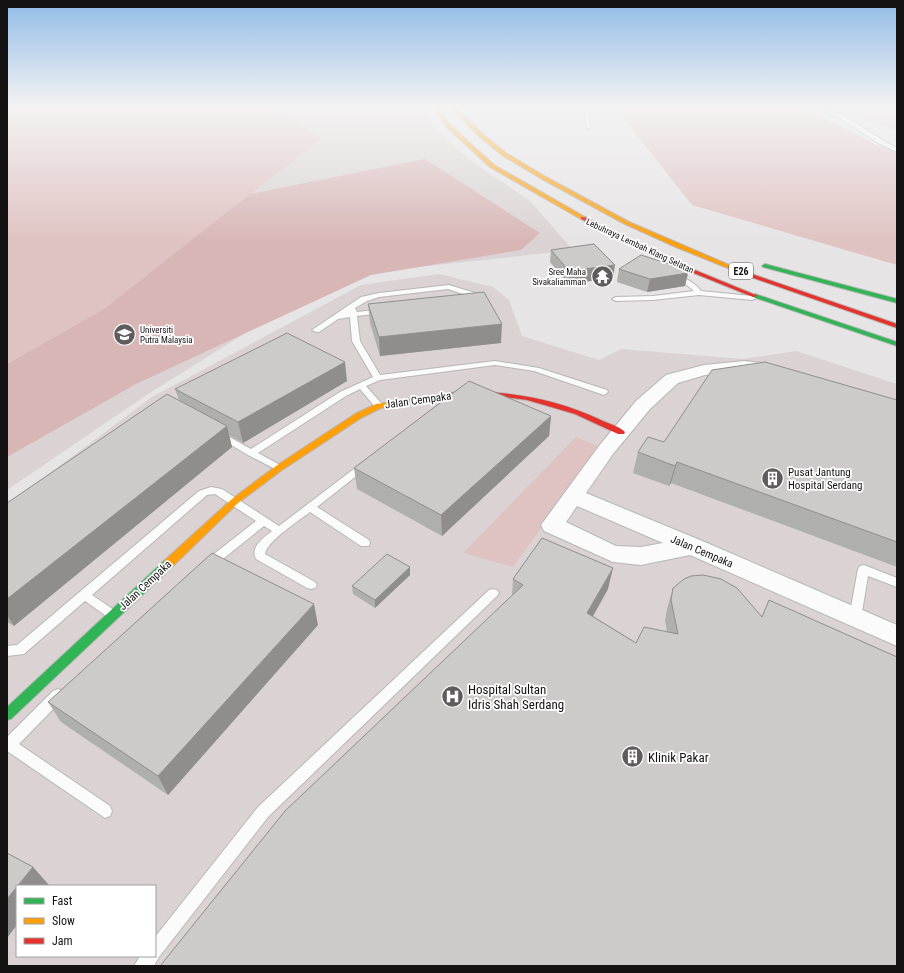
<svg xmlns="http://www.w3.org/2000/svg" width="904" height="973" viewBox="0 0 904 973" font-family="'Roboto Condensed',sans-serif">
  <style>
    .built { fill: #dbd3d3; fill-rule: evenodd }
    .green { fill: #dfc3c2 }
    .forest { fill: #d8b6b6 }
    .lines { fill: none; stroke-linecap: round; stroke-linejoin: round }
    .lane-casing { stroke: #b8b6b6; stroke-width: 2 }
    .street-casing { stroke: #b8b6b6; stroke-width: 2 }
    .fast-casing { stroke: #b8b6b6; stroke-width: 2 }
    .slow-casing { stroke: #b8b6b6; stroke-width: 2 }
    .jam-casing { stroke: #b8b6b6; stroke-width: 2 }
    .lane { fill: #fbfbfb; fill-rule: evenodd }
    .street { fill: #fbfbfb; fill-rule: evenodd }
    .fast { fill: #30b455; fill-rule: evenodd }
    .slow { fill: #ff9f0a; fill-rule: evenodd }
    .jam { fill: #e5322d; fill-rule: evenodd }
    .wall { fill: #afafae }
    .shaded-wall { fill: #8f8e8d }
    .building { fill: #cccbca; stroke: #8f8e8d }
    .labels { text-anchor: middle; stroke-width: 3.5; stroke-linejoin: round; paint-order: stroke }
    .far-street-label { font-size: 9px; fill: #141212; stroke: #fff }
    .far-poi-label { font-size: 9px; fill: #141212; stroke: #fff; text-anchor: end }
    .shield { fill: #fff; stroke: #5a5959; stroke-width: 1 }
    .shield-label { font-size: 10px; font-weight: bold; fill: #141212 }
    .street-label { font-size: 11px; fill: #141212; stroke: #fff }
    .poi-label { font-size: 11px; fill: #141212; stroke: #fff; text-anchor: start }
    .near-poi-label { font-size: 13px; fill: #141212; stroke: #fff; text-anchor: start }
  </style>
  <rect width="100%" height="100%" fill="#e6e4e4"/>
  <path class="built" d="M 7,106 L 418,106 L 435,129 L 470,160 L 530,201 L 573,250 L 337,276 L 148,394 L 7,490 Z
    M 827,106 L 897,106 L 897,131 Z
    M 439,274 L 493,287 L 509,300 L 522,336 L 599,360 L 621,349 L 743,359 L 796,351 L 897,384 L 897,966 L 7,966 L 7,505 L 152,397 L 361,285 ZM 17,886 L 155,886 L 155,956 L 17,956 Z"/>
  <path class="green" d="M 7,106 L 268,106 L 322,138 L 104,309 L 7,364 Z
    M 614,106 L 800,106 L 876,145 L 897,150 L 897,265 L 692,205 Z
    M 576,437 L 600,447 L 513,567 L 463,553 Z"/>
  <path class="forest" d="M 425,159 L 540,233 L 521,250 L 371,275 L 136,384 L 7,457 L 7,364 L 104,309 L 250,194 Z"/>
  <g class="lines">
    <defs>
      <path id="lane" d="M 584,106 L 588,106 L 590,127 L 588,128 L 586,127 Z
        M 814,106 C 838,106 874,137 897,148 L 897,152 L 878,143 L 838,117 Z
        M 675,271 L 697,286 L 701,291 L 752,296 L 756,298 L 752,300 L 699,295 L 653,300 L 616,301 L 612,299 L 616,297 L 653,296 L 694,291 L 673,274 L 672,273 Z
        M 449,285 L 475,293 L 477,297 L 471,303 L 465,303 L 464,301 L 469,296 L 448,289 L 379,297 L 367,301 L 355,308 L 357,312 L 383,309 L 387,311 L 383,313 L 357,316 L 360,341 L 380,375 L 495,361 L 539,368 L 607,390 L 608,392 L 604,395 L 534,371 L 495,365 L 380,380 L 366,386 L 382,404 L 383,406 L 382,408 L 376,408 L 360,389 L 346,396 L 258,453 L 282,466 L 284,468 L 279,471 L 248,455 L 214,435 L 219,432 L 222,433 L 251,449 L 340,392 L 373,377 L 352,341 L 350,317 L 338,319 L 319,332 L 316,332 L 312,330 L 361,297 L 379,293 Z
        M 366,461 L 369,462 L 371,464 L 369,466 L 317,507 L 369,540 L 370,543 L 369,546 L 361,546 L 310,512 C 300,520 267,541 265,554 L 315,582 L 317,585 L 315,588 L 311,589 L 307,588 L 256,559 C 250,547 263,538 272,531 L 264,526 L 213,567 L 209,568 L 205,567 L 203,564 L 205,561 L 256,521 L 215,494 L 207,495 L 92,595 L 117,612 L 119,615 L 117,618 L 113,620 L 109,618 L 85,601 L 24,654 L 7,656 L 7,646 L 17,645 L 199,491 L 211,487 L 222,489 L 279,526 L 363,462 Z
        M 864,565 L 897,578 L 897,587 L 868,576 L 861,618 L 859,621 L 855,623 L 851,621 L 849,618 L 858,569 L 860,566 Z
        M 493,589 L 497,590 L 499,593 L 497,596 L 268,817 L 159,957 L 154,966 L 134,966 L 140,956 L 155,956 L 155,937 L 258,807 L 489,590 Z
        M 58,689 L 63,691 L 65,695 L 63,699 L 19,744 L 110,806 L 112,811 L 110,816 L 105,818 L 7,751 L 7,737 L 53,691 Z"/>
      <path id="street" d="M 745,361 L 761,363 L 764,367 L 761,371 L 705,375 L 678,383 L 650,409 L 613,454 L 586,493 L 700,540 L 897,625 L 897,646 L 690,555 L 641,565 L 613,562 L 544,531 L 541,525 L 599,446 L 636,401 L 666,375 L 704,365 ZM 577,506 L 663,543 L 641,547 L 616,546 L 566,522 Z"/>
      <path id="fast" d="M 765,264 L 897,299 L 897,303 L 763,267 L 762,266 Z
        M 755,294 L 897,342 L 897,346 L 753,297 L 752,296 Z
        M 169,559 L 173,560 L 174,563 L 173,566 L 11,719 L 7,720 L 7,707 L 165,560 Z"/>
      <path id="slow" d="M 433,106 L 437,106 L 450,125 L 494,165 L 585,217 L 585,219 L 581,219 L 490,167 L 447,127 Z
        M 450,106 L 454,106 L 485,136 L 506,153 L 546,177 L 629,222 L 750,274 L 745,275 L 676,247 L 625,224 L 542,179 L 502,155 L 481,138 Z
        M 392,402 L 396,404 L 395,406 L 381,408 L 361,418 L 282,470 L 238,503 L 173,566 L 165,566 L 164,563 L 165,560 L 232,499 L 276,466 L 355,414 L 376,404 Z"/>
      <path id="jam" d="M 581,217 L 585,217 L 663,257 L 758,296 L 753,297 L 659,259 L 581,219 Z
        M 745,273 L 749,273 L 897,324 L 897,328 L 745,275 Z
        M 463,391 C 515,392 556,399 603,421 C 610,424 620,427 625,432 L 624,434 L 618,434 L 575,414 L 527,400 L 497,396 L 463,395 L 392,406 L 388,404 L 392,402 Z"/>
    </defs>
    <use href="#lane" class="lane-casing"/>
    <use href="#street" class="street-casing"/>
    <use href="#fast" class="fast-casing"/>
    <use href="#slow" class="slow-casing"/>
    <use href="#jam" class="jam-casing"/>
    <use href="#lane" class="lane"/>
    <use href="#street" class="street"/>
    <use href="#fast" class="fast"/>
    <use href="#slow" class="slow"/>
    <use href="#jam" class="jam"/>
  </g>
  <path class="wall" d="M 551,250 L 613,278 L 568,284 L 550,262 Z
    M 619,269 L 688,273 L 685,286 L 647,292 L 617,282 Z
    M 368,304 L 501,343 L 380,356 L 370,323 Z
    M 347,381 L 243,443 L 229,435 L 232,447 L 14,626 L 7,622 L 7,503 L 179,400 L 175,389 Z
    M 897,400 L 897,567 L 671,483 L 669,486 L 633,473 L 638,452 Z
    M 551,416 L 549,436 L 442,536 L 357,489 L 354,468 Z
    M 410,567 L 410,575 L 375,608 L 353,594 L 352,586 Z
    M 513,579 L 608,589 L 593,616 L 636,643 L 667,631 L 665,621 L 667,609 L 673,588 L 762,616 L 769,600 L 897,966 L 512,596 Z
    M 318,625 L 168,795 L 61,722 L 48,702 Z"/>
  <path class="shaded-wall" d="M 615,265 L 613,278 L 568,284 L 569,271 Z
    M 688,273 L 685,286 L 647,292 L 650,279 Z
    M 502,324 L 501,343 L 380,356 L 379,337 Z
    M 345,362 L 347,381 L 243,443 L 238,422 Z
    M 551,416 L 549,436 L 442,536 L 441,515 Z
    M 227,426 L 232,447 L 14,626 L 7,615 L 7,599 Z
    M 677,462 L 671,483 L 669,486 L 675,466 Z
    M 410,567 L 410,575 L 375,608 L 375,600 Z
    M 613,568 L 608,589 L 583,634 L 587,613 Z
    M 314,604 L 318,625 L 168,795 L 158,776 Z
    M 33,867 L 49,885 L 48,886 L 17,886 Z
    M 17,887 L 17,925 L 7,938 L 7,899 Z"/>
  <path class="building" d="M 594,244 L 615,265 L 569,271 L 551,250 Z
    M 641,255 L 682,268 L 688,273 L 650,279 L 619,269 Z
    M 484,292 L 502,324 L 379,337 L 368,304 Z
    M 287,333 L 345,362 L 238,422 L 175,389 Z
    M 765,362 L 897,400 L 897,542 L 677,462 L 675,466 L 638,452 L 648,437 L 664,442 L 712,370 Z
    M 469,381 L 551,416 L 441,515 L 354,468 Z
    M 167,394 L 227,426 L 7,599 L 7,503 Z
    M 542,538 L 613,568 L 587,613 L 636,643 L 644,627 L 678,634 L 671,600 L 673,588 L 684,579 L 691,576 L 703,575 L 721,579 L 737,588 L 762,617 L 769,600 L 897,657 L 897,966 L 160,966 L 285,811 L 523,585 L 513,579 Z
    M 212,553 L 314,604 L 158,776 L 48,702 Z
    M 387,554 L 410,567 L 375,600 L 352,586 Z
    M 7,853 L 33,867 L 7,899 Z"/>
  <linearGradient id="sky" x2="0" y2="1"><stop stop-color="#91bbe7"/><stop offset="0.44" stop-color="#f4f3f3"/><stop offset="1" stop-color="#f4f3f3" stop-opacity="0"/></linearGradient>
  <rect width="904" height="242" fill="url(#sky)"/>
  <defs>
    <symbol id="temple-disc" viewBox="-11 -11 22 22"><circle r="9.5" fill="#5e5c5c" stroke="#fff"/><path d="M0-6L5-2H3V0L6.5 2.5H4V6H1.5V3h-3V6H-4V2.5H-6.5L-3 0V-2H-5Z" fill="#fff"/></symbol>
    <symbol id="university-disc" viewBox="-11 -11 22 22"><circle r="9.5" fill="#5e5c5c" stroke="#fff"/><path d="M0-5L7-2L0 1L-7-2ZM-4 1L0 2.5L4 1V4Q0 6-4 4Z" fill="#fff"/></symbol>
    <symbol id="building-disc" viewBox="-11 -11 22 22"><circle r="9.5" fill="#5e5c5c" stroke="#fff"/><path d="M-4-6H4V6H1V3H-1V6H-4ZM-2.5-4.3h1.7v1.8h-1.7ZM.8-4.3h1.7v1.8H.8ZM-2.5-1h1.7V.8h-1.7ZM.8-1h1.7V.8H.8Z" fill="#fff"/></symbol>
    <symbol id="hospital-disc" viewBox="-11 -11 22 22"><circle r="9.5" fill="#5e5c5c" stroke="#fff"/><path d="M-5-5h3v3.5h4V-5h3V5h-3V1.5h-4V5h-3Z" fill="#fff"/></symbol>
  </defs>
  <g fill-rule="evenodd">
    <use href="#temple-disc" x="590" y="264" width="25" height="25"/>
    <use href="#university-disc" x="112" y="322" width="25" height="25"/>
    <use href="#building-disc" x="760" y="466" width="25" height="25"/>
    <use href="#hospital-disc" x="440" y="684" width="25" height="25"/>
    <use href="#building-disc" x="620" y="744" width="25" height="25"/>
  </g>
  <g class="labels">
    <g class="far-street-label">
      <text transform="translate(640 246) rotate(25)" y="3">Lebuhraya Lembah Klang Selatan</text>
    </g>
    <g class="far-poi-label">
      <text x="586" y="275">Sree Maha<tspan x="586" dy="10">Sivakaliamman</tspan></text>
      <text x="140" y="333" text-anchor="start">Universiti<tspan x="140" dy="10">Putra Malaysia</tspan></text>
    </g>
    <rect class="shield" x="729" y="263" width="24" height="16" rx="3"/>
    <g class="shield-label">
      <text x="741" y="275">E26</text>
    </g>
    <g class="street-label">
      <text transform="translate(418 400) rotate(-8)" y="4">Jalan Cempaka</text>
      <text transform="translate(702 551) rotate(23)" y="4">Jalan Cempaka</text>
      <text transform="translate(145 585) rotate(-43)" y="4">Jalan Cempaka</text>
    </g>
    <g class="poi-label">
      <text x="788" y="476">Pusat Jantung<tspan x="788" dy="13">Hospital Serdang</tspan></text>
    </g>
    <g class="near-poi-label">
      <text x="468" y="694">Hospital Sultan<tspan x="468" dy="15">Idris Shah Serdang</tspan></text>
      <text x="648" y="762">Klinik Pakar</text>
    </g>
  </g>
  <rect width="904" height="973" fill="none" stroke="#141212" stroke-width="16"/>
  <rect x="16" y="885" width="140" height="72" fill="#ffffff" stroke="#a1a0a0"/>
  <rect x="24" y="898" width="20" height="6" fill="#30b455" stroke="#a1a0a0"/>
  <text x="52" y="905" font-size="12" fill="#141212">Fast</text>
  <rect x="24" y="918" width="20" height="6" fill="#ff9f0a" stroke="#a1a0a0"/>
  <text x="52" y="925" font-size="12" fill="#141212">Slow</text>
  <rect x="24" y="938" width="20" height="6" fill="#e5322d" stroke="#a1a0a0"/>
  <text x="52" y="945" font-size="12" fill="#141212">Jam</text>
</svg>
